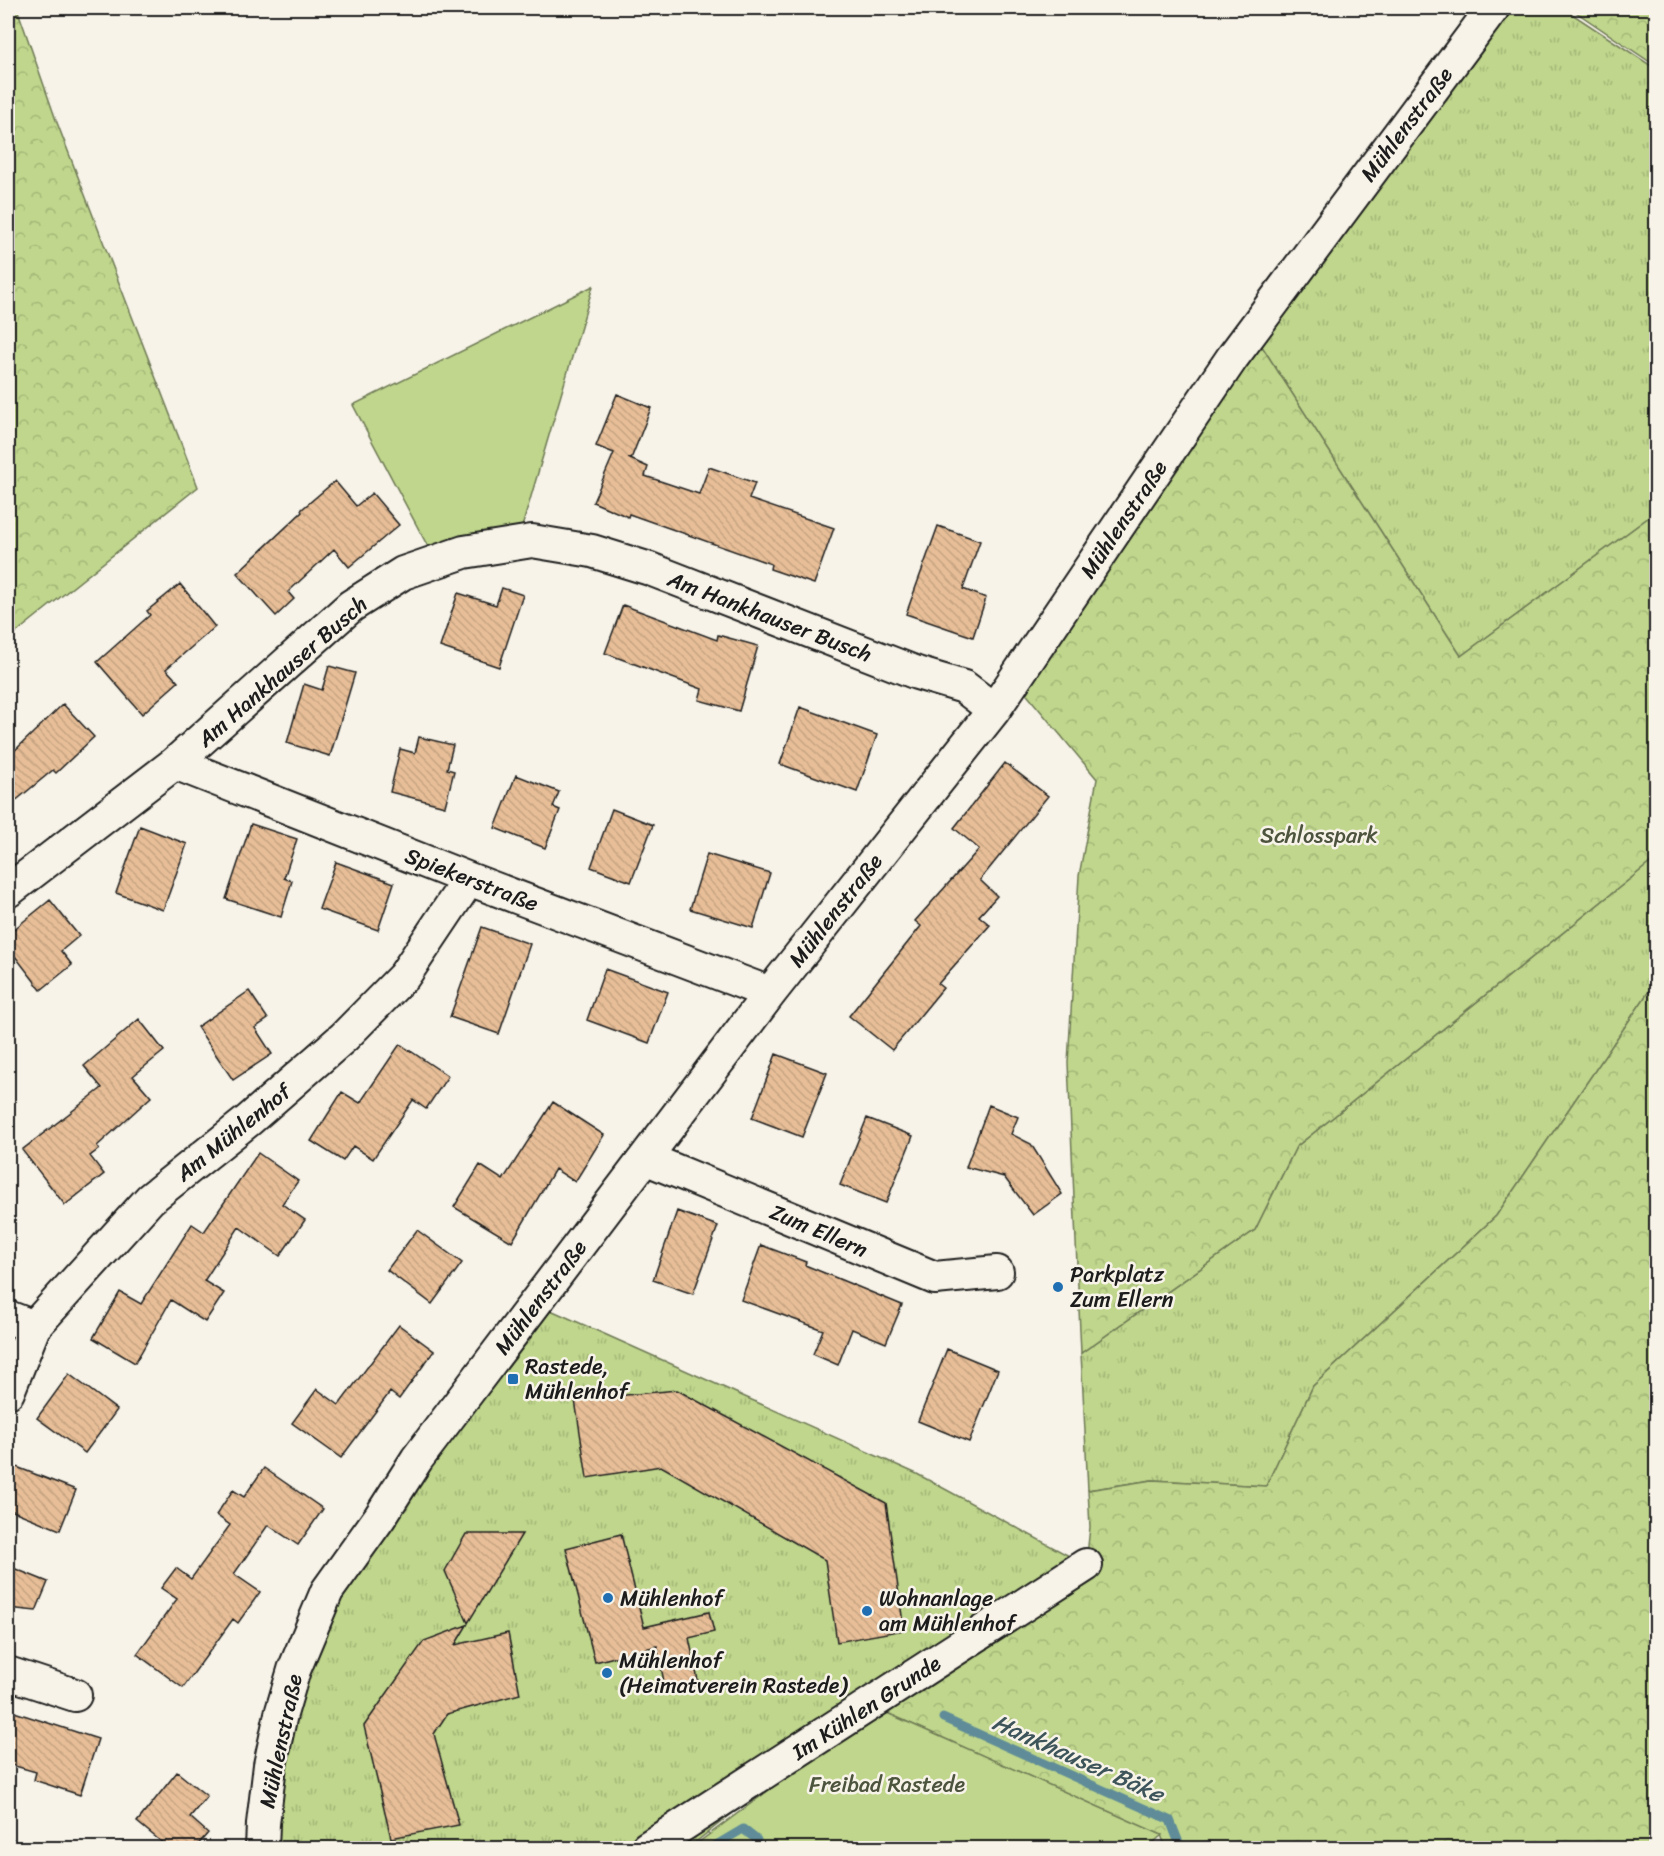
<svg xmlns="http://www.w3.org/2000/svg" width="1664" height="1856" viewBox="0 0 1664 1856" font-family="Sriracha,sans-serif">
  <style>
    .grass { fill: url(#grass-tufts); stroke: #6e7954; stroke-width: 1.5 }
    .forest { fill: url(#forest-crowns); stroke: #6e7954; stroke-width: 1.5 }
    .park { fill: #bfd68c; stroke: #6e7954; stroke-width: 1.5 }
    .lines { fill: none; stroke-linecap: round; stroke-linejoin: round }
    .stream { stroke: #5f8c98; stroke-width: 9 }
    .building { fill: url(#building-back-hatch); stroke: #1c1c1c; stroke-width: 1.5 }
    .minor-casing { stroke: #1c1c1c; stroke-width: 36 }
    .minor { stroke: #f7f3e8; stroke-width: 32 }
    .poi-dot { fill: #1f6fb2; stroke: #f7f3e8; stroke-width: 2 }
    .labels { text-anchor: middle; stroke-width: 5; stroke-linejoin: round; paint-order: stroke }
    .street-label { font-size: 22px; fill: #1c1c1c; stroke: #f7f3e8 }
    .park-label { font-size: 22px; fill: #4d543e; stroke: #f7f3e8 }
    .poi-label { font-size: 22px; fill: #1c1c1c; stroke: #f7f3e8; text-anchor: start }
    .water-label { font-size: 24px; font-style: italic; fill: #3d545a; stroke: #f7f3e8 }
  </style>
  <defs>
    <pattern id="grass-tufts" width="24" height="20" patternUnits="userSpaceOnUse" patternTransform="scale(1.5)"><rect width="24" height="20" fill="#bfd68c"/><path d="M3 7l-1-3M5 7V3M7 7l1-3M15 17l-1-3M17 17v-4M19 17l1-3" fill="none" stroke="#a4b778"/></pattern>
    <pattern id="forest-crowns" width="20" height="18" patternUnits="userSpaceOnUse" patternTransform="scale(1.5)"><rect width="20" height="18" fill="#bfd68c"/><path d="M2 6a3 3 0 1 1 6 0M12 15a3 3 0 1 1 6 0" fill="none" stroke="#a4b778"/></pattern>
    <pattern id="building-back-hatch" width="6" height="6" patternUnits="userSpaceOnUse" patternTransform="scale(1.5)"><rect width="6" height="6" fill="#e7be97"/><path d="M-1 5l2 2M0 0l6 6M5-1l2 2" fill="none" stroke="#c6a382"/></pattern>
  </defs>
  <rect width="100%" height="100%" fill="#f7f3e8"/>
  <filter id="ink" filterUnits="userSpaceOnUse"><feTurbulence type="fractalNoise" baseFrequency=".0167" numOctaves="2"/><feDisplacementMap in="SourceGraphic" scale="12" xChannelSelector="R" yChannelSelector="G"/><feConvolveMatrix kernelMatrix="1 2 1 2 8 2 1 2 1" color-interpolation-filters="sRGB"/></filter>
  <g filter="url(#ink)">
    <path class="grass" d="M 1497,8 L 1563,8 L 1656,69 L 1656,512 L 1461,656 L 1252,331 Z
      M 1656,858 L 1656,981 L 1496,1216 L 1313,1386 L 1266,1486 L 1152,1480 L 1088,1490 L 1081,1353 L 1255,1230 L 1296,1147 Z
      M 535,1303 L 917,1474 L 1086,1565 L 871,1704 L 688,1848 L 267,1848 L 266,1787 L 327,1591 Z"/>
    <path class="forest" d="M 8,8 L 17,8 L 56,120 L 198,487 L 8,639 Z
      M 1570,8 L 1656,8 L 1656,66 Z
      M 1252,331 L 1461,656 L 1656,512 L 1656,858 L 1296,1147 L 1255,1230 L 1081,1353 L 1068,1063 L 1079,876 L 1097,779 L 1023,690 Z
      M 1656,981 L 1656,1848 L 1166,1848 L 1161,1835 L 878,1709 L 1086,1565 L 1090,1527 L 1088,1490 L 1152,1480 L 1266,1486 L 1313,1386 L 1496,1216 Z"/>
    <path class="park" d="M 593,286 L 517,544 L 436,562 L 353,405 Z
      M 878,1709 L 1162,1835 L 1147,1848 L 691,1848 Z"/>
    <g class="lines">
      <path class="stream" d="M 943,1718 L 1170,1820 L 1181,1848
        M 8,1842 L 29,1848
        M 711,1848 L 743,1829 L 757,1840"/>
    </g>
    <path class="building" d="M 617,394 L 651,408 L 631,459 L 628,458 L 648,467 L 645,476 L 699,494 L 709,467 L 755,483 L 749,499 L 834,528 L 814,584 L 770,569 L 771,564 L 629,514 L 628,517 L 593,502 L 614,453 L 596,446 Z
      M 335,481 L 356,506 L 372,493 L 399,525 L 349,567 L 334,549 L 288,592 L 294,599 L 276,616 L 237,573 L 302,512 L 301,510 Z
      M 938,526 L 980,541 L 963,589 L 986,598 L 973,637 L 906,614 Z
      M 180,584 L 215,627 L 166,669 L 178,682 L 142,714 L 97,662 L 150,615 L 147,611 Z
      M 502,588 L 523,595 L 499,667 L 440,647 L 458,593 L 496,605 Z
      M 623,605 L 717,640 L 718,635 L 758,646 L 739,711 L 699,700 L 702,689 L 605,653 Z
      M 329,666 L 355,673 L 330,756 L 287,743 L 304,684 L 322,690 Z
      M 63,704 L 94,737 L 56,773 L 53,770 L 8,807 L 8,757 Z
      M 800,707 L 877,735 L 857,792 L 780,764 Z
      M 419,737 L 453,745 L 447,769 L 454,771 L 445,806 L 390,792 L 400,749 L 415,753 Z
      M 1005,763 L 1048,796 L 980,880 L 997,896 L 979,916 L 990,925 L 938,984 L 943,988 L 892,1050 L 849,1016 L 921,926 L 915,921 L 979,849 L 954,828 Z
      M 516,775 L 559,792 L 553,807 L 560,810 L 545,848 L 495,828 Z
      M 612,809 L 653,825 L 631,882 L 591,867 Z
      M 251,824 L 297,839 L 284,878 L 292,881 L 281,917 L 226,899 Z
      M 140,826 L 187,844 L 163,910 L 116,893 Z
      M 707,854 L 770,873 L 753,928 L 690,909 Z
      M 336,862 L 394,883 L 378,930 L 319,909 Z
      M 50,900 L 79,936 L 61,951 L 72,965 L 41,990 L 8,947 L 8,934 Z
      M 482,927 L 530,944 L 499,1034 L 450,1017 Z
      M 605,969 L 668,992 L 649,1043 L 587,1020 Z
      M 249,991 L 268,1019 L 255,1028 L 272,1054 L 233,1080 L 197,1027 Z
      M 139,1019 L 164,1051 L 133,1076 L 151,1097 L 97,1146 L 99,1149 L 90,1156 L 104,1174 L 65,1205 L 22,1150 L 102,1088 L 84,1066 Z
      M 400,1044 L 448,1076 L 426,1109 L 413,1100 L 373,1159 L 353,1146 L 343,1161 L 311,1141 L 342,1092 L 360,1103 Z
      M 776,1054 L 827,1073 L 802,1137 L 752,1118 Z
      M 553,1102 L 604,1135 L 575,1182 L 555,1169 L 512,1242 L 454,1207 L 480,1165 L 503,1180 Z
      M 989,1105 L 1018,1117 L 1011,1134 L 1031,1144 L 1062,1194 L 1033,1215 L 1004,1177 L 966,1167 Z
      M 867,1118 L 913,1136 L 886,1203 L 840,1185 Z
      M 258,1153 L 298,1181 L 282,1204 L 305,1220 L 280,1256 L 239,1227 L 204,1281 L 224,1293 L 205,1322 L 171,1300 L 135,1363 L 93,1338 L 120,1292 L 141,1304 L 192,1224 L 204,1232 Z
      M 677,1211 L 718,1226 L 693,1294 L 653,1280 Z
      M 417,1230 L 462,1263 L 432,1304 L 387,1270 Z
      M 761,1245 L 806,1262 L 805,1265 L 902,1305 L 886,1343 L 852,1329 L 838,1365 L 813,1354 L 823,1330 L 741,1300 Z
      M 399,1325 L 434,1351 L 399,1399 L 390,1392 L 341,1458 L 292,1423 L 317,1389 L 339,1405 Z
      M 947,1349 L 998,1370 L 969,1442 L 918,1421 Z
      M 69,1374 L 117,1410 L 85,1453 L 37,1418 Z
      M 677,1390 L 886,1503 L 904,1630 L 837,1642 L 825,1560 L 661,1466 L 587,1478 L 575,1400 Z
      M 14,1466 L 76,1490 L 60,1530 L 8,1509 L 8,1482 Z
      M 264,1468 L 323,1509 L 298,1545 L 268,1525 L 234,1574 L 260,1592 L 238,1623 L 233,1619 L 183,1688 L 137,1654 L 177,1599 L 161,1588 L 176,1568 L 191,1579 L 230,1525 L 216,1515 L 233,1490 L 244,1497 Z
      M 466,1534 L 522,1534 L 468,1623 L 445,1571 Z
      M 621,1534 L 644,1627 L 709,1612 L 714,1632 L 689,1638 L 699,1685 L 666,1692 L 657,1646 L 595,1662 L 566,1548 Z
      M 8,1566 L 48,1582 L 36,1611 L 8,1608 Z
      M 467,1625 L 455,1645 L 508,1633 L 520,1694 L 447,1714 L 434,1734 L 459,1825 L 391,1838 L 364,1726 L 424,1641 Z
      M 8,1710 L 98,1739 L 80,1795 L 34,1780 L 36,1772 L 8,1764 Z
      M 177,1772 L 207,1796 L 190,1817 L 208,1833 L 195,1848 L 169,1848 L 137,1822 Z"/>
    <g class="lines">
      <defs>
        <path id="minor" d="M 175,763 L 469,879 L 770,993
          M 8,891 L 175,763 L 351,606 L 403,573 L 464,552 L 532,541 L 592,551 L 650,569 L 917,673 L 964,687 L 994,710
          M 645,1158 L 935,1278 L 997,1272
          M 8,1317 L 34,1327
          M 8,1392 L 34,1327 L 150,1199 L 249,1120 L 344,1037 L 404,976 L 469,879
          M 8,1673 L 75,1695
          M 262,1848 L 263,1824 L 270,1765 L 281,1714 L 294,1670 L 327,1591 L 380,1517 L 417,1459 L 770,993 L 994,710 L 1232,358 L 1493,8
          M 647,1848 L 1086,1565"/>
      </defs>
      <use href="#minor" class="minor-casing"/>
      <use href="#minor" class="minor"/>
    </g>
  </g>
  <g class="poi-dot">
    <circle cx="1058" cy="1287" r="6"/>
    <rect x="507" y="1373" width="12" height="12" rx="3"/>
    <circle cx="608" cy="1598" r="6"/>
    <circle cx="867" cy="1611" r="6"/>
    <circle cx="607" cy="1673" r="6"/>
  </g>
  <g class="labels">
    <g class="street-label">
      <text transform="translate(1406 124) rotate(-53)" y="8">Mühlenstraße</text>
      <text transform="translate(1123 519) rotate(-56)" y="8">Mühlenstraße</text>
      <text transform="translate(770 616) rotate(21)" y="8">Am Hankhauser Busch</text>
      <text transform="translate(282 671) rotate(-41)" y="8">Am Hankhauser Busch</text>
      <text transform="translate(472 879) rotate(21)" y="8">Spiekerstraße</text>
      <text transform="translate(835 910) rotate(-52)" y="8">Mühlenstraße</text>
      <text transform="translate(233 1132) rotate(-39)" y="8">Am Mühlenhof</text>
      <text transform="translate(819 1230) rotate(23)" y="8">Zum Ellern</text>
      <text transform="translate(540 1297) rotate(-53)" y="8">Mühlenstraße</text>
      <text transform="translate(866 1707) rotate(-33)" y="8">Im Kühlen Grunde</text>
      <text transform="translate(280 1741) rotate(-78)" y="8">Mühlenstraße</text>
    </g>
    <g class="park-label">
      <text x="1319" y="843">Schlosspark</text>
      <text x="887" y="1792">Freibad Rastede</text>
    </g>
    <g class="poi-label">
      <text x="1070" y="1282">Parkplatz<tspan x="1070" dy="25">Zum Ellern</tspan></text>
      <text x="525" y="1374">Rastede,<tspan x="525" dy="25">Mühlenhof</tspan></text>
      <text x="620" y="1606">Mühlenhof</text>
      <text x="879" y="1606">Wohnanlage<tspan x="879" dy="25">am Mühlenhof</tspan></text>
      <text x="619" y="1668">Mühlenhof<tspan x="619" dy="25">(Heimatverein Rastede)</tspan></text>
    </g>
    <g class="water-label">
      <text transform="translate(1078 1758) rotate(24)" y="8">Hankhauser Bäke</text>
    </g>
  </g>
  <rect width="1664" height="1856" fill="none" stroke="#f7f3e8" stroke-width="30"/>
  <rect x="15" y="15" width="1634" height="1826" fill="none" stroke="#1c1c1c" stroke-width="2" filter="url(#ink)"/>
</svg>
